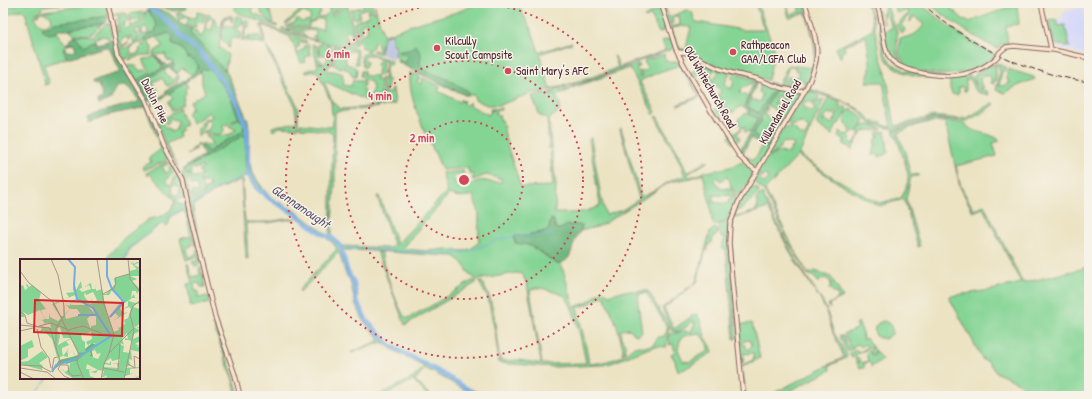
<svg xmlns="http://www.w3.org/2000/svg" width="1092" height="399" viewBox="0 0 1092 399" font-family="'Patrick Hand',sans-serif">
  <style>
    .built { fill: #d6d8f9 }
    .industrial { fill: #bec3de }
    .green { fill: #84d494; stroke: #677a60; fill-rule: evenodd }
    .forest { fill: #6bb67e; stroke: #5a6a54 }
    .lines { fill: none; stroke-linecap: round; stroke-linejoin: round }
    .stream { stroke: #74ace3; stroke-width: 1 }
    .river { stroke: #74ace3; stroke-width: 4.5 }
    .secondary-casing { stroke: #836460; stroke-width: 5.5 }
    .secondary { stroke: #fbe5cf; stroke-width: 3.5 }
    .rail { stroke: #4a1f2b; stroke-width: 1; stroke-dasharray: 6 3; stroke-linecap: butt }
    .secondary-bridge-casing { stroke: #836460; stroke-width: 5.5; stroke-linecap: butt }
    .secondary-bridge { stroke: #fbe5cf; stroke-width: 3.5 }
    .ring { fill: none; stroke: #d1495b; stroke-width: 2; stroke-dasharray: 2 4 }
    .poi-dot { fill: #d1495b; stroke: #f7f3e8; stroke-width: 1.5 }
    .labels { text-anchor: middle; stroke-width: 3; stroke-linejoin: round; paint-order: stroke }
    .poi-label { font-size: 12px; fill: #4a1f2b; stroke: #f7f3e8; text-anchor: start }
    .street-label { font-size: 12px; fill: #4a1f2b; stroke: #f7f3e8 }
    .water-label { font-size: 13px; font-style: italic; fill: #59506b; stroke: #f7f3e8 }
    .inset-river { fill: none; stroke: #74ace3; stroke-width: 2 }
    .inset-road { fill: none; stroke: #ab9586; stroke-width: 1 }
    .view { fill: #d62828; fill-opacity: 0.15; stroke: #d62828; stroke-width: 2 }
    .inset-edge { fill: none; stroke: #4a1f2b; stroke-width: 2 }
    .centre { fill: #d1495b; stroke: #f7f3e8; stroke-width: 2 }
    .ring-label { font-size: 12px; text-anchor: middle; font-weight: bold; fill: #d1495b; stroke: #f7f3e8; stroke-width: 3; stroke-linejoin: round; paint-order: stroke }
  </style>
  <rect width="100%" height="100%" fill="#f7f3e8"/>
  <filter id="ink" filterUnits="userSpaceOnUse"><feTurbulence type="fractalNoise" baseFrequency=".025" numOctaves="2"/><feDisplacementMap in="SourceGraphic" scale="8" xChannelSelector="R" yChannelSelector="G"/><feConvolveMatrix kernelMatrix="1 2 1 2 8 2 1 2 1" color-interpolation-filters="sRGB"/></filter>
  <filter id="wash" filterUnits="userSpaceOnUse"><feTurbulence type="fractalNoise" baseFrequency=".012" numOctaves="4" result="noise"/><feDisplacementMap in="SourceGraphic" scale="16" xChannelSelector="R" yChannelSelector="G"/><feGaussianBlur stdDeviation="0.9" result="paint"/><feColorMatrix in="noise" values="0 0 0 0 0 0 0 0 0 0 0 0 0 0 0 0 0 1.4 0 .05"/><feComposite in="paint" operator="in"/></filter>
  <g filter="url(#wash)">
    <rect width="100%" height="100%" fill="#ece3c3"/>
    <path class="built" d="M 1083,7 L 1086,25 L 1088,57 L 1053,46 L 1047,22 L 1063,18 L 1062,12 Z"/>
    <path class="industrial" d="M 392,34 L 392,44 L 396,45 L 394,60 L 380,54 L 383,37 Z"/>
    <path class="green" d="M 10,3 L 13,7 L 16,6 L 17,3 L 82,3 L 44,6 L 42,8 L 43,9 L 36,13 L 35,17 C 41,25 45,29 52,19 L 50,15 L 42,12 L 37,17 L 38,13 L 44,11 L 104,3 L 107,4 L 108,16 L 51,24 L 49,27 L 48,34 L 56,32 L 66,44 L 71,44 L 65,46 L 63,49 L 67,58 L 44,65 L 49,82 L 48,84 L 44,85 L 45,82 L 25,12 L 20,11 L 3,16 L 3,7 Z
      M 237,3 L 239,4 L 242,3 L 267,4 L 274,22 L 273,23 L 263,15 L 258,6 L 251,8 L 254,14 C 264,15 269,24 277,25 L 277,27 L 237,13 L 234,6 Z
      M 308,3 C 313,3 320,9 321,13 L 318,15 L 319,17 L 325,16 L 330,11 L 327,7 L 331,9 L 336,3 L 345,3 L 331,14 L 333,15 L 347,4 L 355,36 L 352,35 L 351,31 L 346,32 L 345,34 L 348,40 L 345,41 L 346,43 L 354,40 L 353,38 L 356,37 L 356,44 C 345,50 293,36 281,29 L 283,27 C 286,32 297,34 303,34 L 307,38 L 316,40 L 316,38 L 313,37 L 313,36 L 315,36 L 316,31 L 307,30 C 299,34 296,31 287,29 L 287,28 L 323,29 L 323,19 L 315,19 L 315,21 L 309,23 L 309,27 L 286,26 L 294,23 L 298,18 L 301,22 L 310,20 L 310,15 L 304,12 C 296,14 293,22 285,24 Z
      M 364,3 L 371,3 L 374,13 L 376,12 L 374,3 L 383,34 L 385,35 L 414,24 L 457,12 L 480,3 L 517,3 L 532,31 L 539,52 L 572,42 L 572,43 L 540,54 L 550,89 C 574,84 595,76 618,67 L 614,56 L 615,56 L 619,67 L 664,51 L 665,49 L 662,41 L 671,39 L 669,30 L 674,47 L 672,49 L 586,81 L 561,88 L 531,93 L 500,105 L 487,105 L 475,100 L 474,95 L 465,95 L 423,75 L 398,60 L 397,57 L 395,56 L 396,45 L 392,44 L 392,34 L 383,37 L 380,54 L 372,51 L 374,50 L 380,51 L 380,49 L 378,48 L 378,43 L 374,42 L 373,47 L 369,50 L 361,47 L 358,36 L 368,32 L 366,22 L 361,24 L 361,32 L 357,34 L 354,23 L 356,21 L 369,16 L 367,11 L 371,11 L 367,8 L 359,11 L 360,17 L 355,19 L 353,18 L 351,10 L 364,6 Z
      M 662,3 L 664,3 L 668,16 L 670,17 L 687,10 L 692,12 L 695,21 L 697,22 L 743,30 L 763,30 L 764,29 L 755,3 L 757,3 L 774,49 L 774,54 L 768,80 L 726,70 L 725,68 L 721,69 L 694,55 L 694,52 L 692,51 L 690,53 L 677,49 L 670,27 L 680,25 L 679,15 L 672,18 L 673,23 L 670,25 ZM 683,26 L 691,27 L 686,48 L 684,50 L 679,47 L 672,31 L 672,28 Z
      M 785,3 L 789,3 L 790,5 L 788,7 L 790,15 L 799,12 L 799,5 L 803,4 L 805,5 C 814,43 824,50 805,88 L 802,90 L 791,89 L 792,86 L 800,89 L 804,86 L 805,82 L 799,80 L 797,83 L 792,82 L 793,80 L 791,79 L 788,89 L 785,88 L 784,86 L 788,77 L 799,77 L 799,71 L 796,71 L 794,66 L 789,66 L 783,84 L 781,87 L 769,82 L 778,85 L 788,65 L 812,68 C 819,50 811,31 806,13 L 803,13 L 789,18 Z
      M 865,3 L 867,3 L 872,13 L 879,52 L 886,73 L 895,126 L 934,116 L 960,119 L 969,117 L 992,103 L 994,104 L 984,112 L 966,121 L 933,118 L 894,129 L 874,125 L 866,120 L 859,110 L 853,107 L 834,98 L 824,96 L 808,89 L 813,77 L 814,77 L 810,88 L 811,89 L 843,101 L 859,109 L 873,122 L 881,123 L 884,125 L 891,127 L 883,82 L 866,82 L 870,70 L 870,60 L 866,36 L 844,46 L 845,50 L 842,52 L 841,57 L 840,57 L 836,48 L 873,30 L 871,13 Z
      M 873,3 L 878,12 L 885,52 L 891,63 L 906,71 L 945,77 L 945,79 C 925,78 890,76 883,52 C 879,36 880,19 873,3 Z
      M 887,3 L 919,3 L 951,28 L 989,52 L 996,55 C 992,60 987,63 981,66 C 958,78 932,75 908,68 L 899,54 L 900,38 C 912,37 916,35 924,25 L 914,16 L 910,22 L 909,21 L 911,19 L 908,16 L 901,25 L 905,29 L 904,32 L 901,33 L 896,25 L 910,12 L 906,11 L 897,13 L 893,4 Z
      M 928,3 L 945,3 L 964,20 L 969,22 L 1017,4 L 1019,24 L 1006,26 L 1008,45 L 1001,44 L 998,49 C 972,36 950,21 928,3 Z
      M 885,4 L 887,5 L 891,18 L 897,32 L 897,54 L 905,67 C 888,58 886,49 885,31 L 892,28 L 886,13 L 883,15 L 884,25 L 882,14 L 884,11 Z
      M 148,10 L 157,25 L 155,32 L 149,34 L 150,35 L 145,40 L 148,40 L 152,48 L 151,55 L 143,55 L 129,60 L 133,53 L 134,55 L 140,52 L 139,49 L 142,47 L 141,43 L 144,46 L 145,45 L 144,41 L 130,47 L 131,53 L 127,59 L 124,60 L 120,50 C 129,46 139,44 141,34 L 143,33 L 144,35 L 147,34 L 148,31 L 146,27 L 143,27 L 142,32 L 140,33 L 139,28 L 135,30 L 136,33 L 138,33 C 138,38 138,40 134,43 L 131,36 L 129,36 L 130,40 L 128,40 L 127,37 L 122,39 L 122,41 L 121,42 L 122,45 L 129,43 L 118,49 L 114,26 L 116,25 L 117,32 L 119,32 L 117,18 L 120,18 L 120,16 L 116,15 L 112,16 L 112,14 L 126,13 L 128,20 L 123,25 L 126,29 L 130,27 L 129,14 L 144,12 L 145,13 L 140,20 L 134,21 L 132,18 L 131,18 L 132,22 L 130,23 L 132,26 C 139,23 146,20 146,11 Z
      M 657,10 L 661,10 L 662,11 L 668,28 L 665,28 L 665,30 L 659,33 L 651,16 L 645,18 L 644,17 Z
      M 180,12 L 192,18 L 197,17 L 197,12 L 205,14 L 203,23 L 196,22 L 194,25 L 197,26 L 193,28 L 195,31 L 196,30 L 199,37 L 203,35 L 204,33 L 207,14 L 211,15 L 212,17 L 206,22 L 206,29 L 210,29 L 211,31 L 212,31 L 213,17 L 217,22 L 217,27 L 221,27 L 223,18 L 219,49 L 221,48 L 228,55 L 225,71 L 203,47 L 203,45 L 201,46 L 190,33 L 192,28 L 186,25 L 189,19 L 185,17 L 184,19 L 182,18 L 179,20 L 177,16 L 177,13 Z
      M 225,16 L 232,16 L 233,17 L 232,22 L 231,22 L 231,18 L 225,18 L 224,27 L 226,27 L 227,25 L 233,28 L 236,16 L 242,17 L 243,21 L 239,27 L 236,27 L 236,30 L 241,32 L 240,39 L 231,38 L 229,48 L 221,38 Z
      M 246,20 L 249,21 L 249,27 L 245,28 L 245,39 L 248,38 L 248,39 L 249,35 L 252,36 L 260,36 L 261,42 L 263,42 L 262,28 L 260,26 L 263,24 L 306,41 L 307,43 L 299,42 L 299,47 L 295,48 L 297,53 L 305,48 L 304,46 L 309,45 L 310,55 L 305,58 L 305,62 L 301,63 L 290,37 L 263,25 L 265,44 L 242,40 L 245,26 L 243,24 L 244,21 Z
      M 1056,20 L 1058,26 L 1065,25 L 1070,47 L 1055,44 L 1048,21 Z
      M 107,23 L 110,24 L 112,36 L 110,38 L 107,38 L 106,36 L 99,37 L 99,38 L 95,39 L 97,44 L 111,40 C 105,47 92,46 84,47 L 76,37 L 73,37 L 74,35 L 93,36 Z
      M 97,24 L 101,24 C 93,36 87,35 74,34 L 70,30 L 74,27 Z
      M 169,33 L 173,37 L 172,43 L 183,50 L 187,57 L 192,59 L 198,65 L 198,68 L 192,75 L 182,68 L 178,73 L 172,68 L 174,65 L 172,61 L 167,60 L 165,56 L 166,55 L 166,54 L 153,55 L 155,51 L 163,46 L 157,37 Z
      M 312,44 L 316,46 L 320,55 L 317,58 L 318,60 L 320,59 L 322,62 L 319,63 L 320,64 L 324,63 L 328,59 L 327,55 L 321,55 L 318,46 L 319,44 L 330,45 L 333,65 L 332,63 L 331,65 L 329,65 L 327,71 L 335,71 L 343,74 L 342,78 L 344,79 L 343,85 L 351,86 L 353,80 L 354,81 L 364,81 L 364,84 L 362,89 L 364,91 L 364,95 L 371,96 L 373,86 L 371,85 L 372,82 C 369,82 363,80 360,76 L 361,71 L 364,70 L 364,75 C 369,76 372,77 376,75 L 377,76 L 376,80 L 379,81 L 380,79 L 382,78 L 379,107 L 357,110 L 357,108 L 378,106 L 324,81 L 333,103 L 338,106 L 340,109 L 355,108 L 355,110 L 335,112 L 335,185 L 332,221 L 332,237 L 343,246 L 389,248 L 394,246 L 377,196 L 379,196 L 397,244 L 447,191 L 442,173 L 463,171 L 464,174 L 462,176 L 456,175 L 453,177 L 455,183 L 459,187 L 468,187 C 481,175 487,184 501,182 L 502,179 L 486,175 L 473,180 L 472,178 L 475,175 L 469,173 L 468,168 L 442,170 C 430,138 408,107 410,72 L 421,77 L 420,79 L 418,79 L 417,82 L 422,84 L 423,81 L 422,80 L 423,78 L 440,86 L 438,91 L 460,102 L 461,99 L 462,100 L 462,102 L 464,100 L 463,103 L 465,105 L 467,105 L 469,102 L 469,105 L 489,115 L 490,112 L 494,110 L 490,111 L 490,109 L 501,108 L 501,110 L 496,110 L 496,114 L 499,115 L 500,120 L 502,120 L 507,145 L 521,187 L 553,186 L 550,151 L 552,151 L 556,186 L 555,213 C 571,213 586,214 600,205 L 589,139 L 591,138 L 601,197 L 606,215 L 622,210 L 639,199 L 620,129 L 621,128 L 641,197 C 658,191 666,180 685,176 L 680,162 L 656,118 L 657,116 L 680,156 L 686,171 L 688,172 L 708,160 L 709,161 L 688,174 L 688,177 L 698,175 L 706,171 L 707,172 L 730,167 L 742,162 L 753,171 L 752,176 L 740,195 L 731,188 L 730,181 L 727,177 L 720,181 L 717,177 L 714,180 L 721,189 L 729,188 L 738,196 L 713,195 L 713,202 L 727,204 L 730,198 L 736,198 L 738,200 L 729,219 L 714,225 L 712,221 L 710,203 L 703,174 L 692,178 L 670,182 L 605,223 L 597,227 L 580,231 L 582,226 L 566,226 L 561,229 L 556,229 L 554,220 L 551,219 L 549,229 L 540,233 L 530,234 L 530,236 L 521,243 C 535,246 545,256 557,264 L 561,263 L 574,307 L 588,302 L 599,293 L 603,291 L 609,295 L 622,291 L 647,291 L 649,292 L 669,327 L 666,347 L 656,346 L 647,349 L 609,364 L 602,365 L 553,367 L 499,363 L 495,332 L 488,298 L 479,282 L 482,282 L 490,298 L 494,315 L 499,356 L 501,361 L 505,361 L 518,360 L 544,364 L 586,363 C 583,349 575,303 563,295 C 559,293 553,292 548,290 C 541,288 536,286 530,291 L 542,363 L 541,363 L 527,284 L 522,274 L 516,273 L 477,280 C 467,275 465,262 454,256 C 417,255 380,250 343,250 L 342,251 L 349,273 L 354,281 L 358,301 L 368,320 L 393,346 L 445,374 L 451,379 L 485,396 L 476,396 L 425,368 L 415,380 L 431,396 L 428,396 L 413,380 L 383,396 L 377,396 L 413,378 L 424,367 L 395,351 L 382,342 L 352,353 L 351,352 L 377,342 L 379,340 L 379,338 L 365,323 L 355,303 L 350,280 L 346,275 L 339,252 L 300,292 L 299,290 L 337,249 L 333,243 L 302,220 L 266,198 L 257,191 L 262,187 L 270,197 L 297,212 L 324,232 L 328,235 L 330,234 L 333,134 L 331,132 L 327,131 L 300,128 L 300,124 L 328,127 L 331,127 L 333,124 L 331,102 L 318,73 L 316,71 L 306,73 L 305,71 L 318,67 ZM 449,194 C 457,198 465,197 473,195 C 474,202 479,208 479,216 C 479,225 478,234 479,242 L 472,248 L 464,251 L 446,249 L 427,251 L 405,249 L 403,247 ZM 645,293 L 647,294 L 667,327 L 667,331 L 664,336 L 658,337 L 653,345 C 646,347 638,345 632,348 C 628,350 628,353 625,355 C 613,360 602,363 589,364 L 586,346 L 577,308 L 589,304 L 600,297 L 604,296 L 616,323 L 623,348 L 622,354 L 625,353 L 626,344 L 621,338 L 621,330 L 630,329 L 634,334 L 637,335 L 642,332 L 638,303 L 639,294 Z
      M 267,46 L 296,103 L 298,108 L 298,128 L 280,127 L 273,131 L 272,127 C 280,124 288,125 296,122 L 297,120 L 294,104 L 266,47 Z
      M 333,46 L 356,48 L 358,53 L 358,64 L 355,64 L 356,54 L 353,51 L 349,51 L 345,60 L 346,60 L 346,64 L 351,65 L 357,69 L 356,77 L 353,77 L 349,70 L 345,69 L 345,67 L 343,66 L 342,68 L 335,66 Z
      M 366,51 L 391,61 L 391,65 L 386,65 L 386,80 L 389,80 L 387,89 L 385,89 L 385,93 L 391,93 L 391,88 L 393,88 L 395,104 L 381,107 L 386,60 L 383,59 L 382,75 L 378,75 L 377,73 L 378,68 L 376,66 L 377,62 L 379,63 L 380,59 L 370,55 L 365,55 L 364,58 L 367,62 L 365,67 L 363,67 L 361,56 Z
      M 665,54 L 664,55 L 666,61 L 668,61 L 670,63 L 677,61 L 681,64 L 700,95 L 700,97 L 678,106 L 677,105 L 699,96 L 680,65 L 659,72 L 642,80 L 640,82 L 656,112 L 654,115 L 630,68 L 575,87 L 556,96 L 560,104 L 560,111 L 549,119 L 551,147 L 553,148 L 549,149 L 547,119 L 545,117 L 540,116 L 532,96 L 545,92 L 545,95 L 554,95 L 554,94 L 549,94 L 549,92 L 567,89 L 621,69 L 639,64 L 640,67 L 636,68 L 638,72 L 640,71 L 640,75 L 638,76 L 639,77 L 642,76 L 641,72 L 647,70 L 644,61 Z
      M 153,56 L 158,57 L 162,62 L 166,64 L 163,65 L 160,60 L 157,59 L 163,68 L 137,81 L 127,65 L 136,66 L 140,71 L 146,70 L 149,73 L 150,72 C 148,68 143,63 144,59 L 152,58 Z
      M 699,60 L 714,68 L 715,70 L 711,73 L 711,76 L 713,79 L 712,82 L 715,79 L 715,76 L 719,73 L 716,70 L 717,69 L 730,73 L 724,84 L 731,89 L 734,82 L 732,79 L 733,74 L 754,79 L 755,81 L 753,82 L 741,89 L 740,94 L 748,96 L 744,108 L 741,106 L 733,113 L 732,111 L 729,113 L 728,109 L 726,110 L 725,108 L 719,112 L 723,117 L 718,120 L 713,113 L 716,108 L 719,109 L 725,106 L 717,95 L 721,91 L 713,83 L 711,85 L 708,82 L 706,85 L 702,79 L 707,75 L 703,70 L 695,80 L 691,73 L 704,63 Z
      M 997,63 L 1005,67 L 1005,70 L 1002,72 L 999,86 L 1006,85 L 1007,83 L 1010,83 L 1010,81 L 1007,80 L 1007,71 L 1008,69 L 1034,77 L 1035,79 L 1015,87 L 1005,93 L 996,90 L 1000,71 L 998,65 L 992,64 L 975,73 L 990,64 L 996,64 Z
      M 990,66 L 996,66 L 996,81 L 993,81 L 993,83 L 995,84 L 991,83 L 991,78 L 988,75 L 981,77 L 980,79 L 981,84 L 983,87 L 981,88 L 976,84 L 974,76 Z
      M 167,68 L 164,72 L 173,80 L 177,76 L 179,77 L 177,81 L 168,86 L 166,85 L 162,78 L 153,82 L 158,91 L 152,99 L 149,101 L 140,83 L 140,82 Z
      M 204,69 L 212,70 L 231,98 L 239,119 L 244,123 L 244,131 L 217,146 L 208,152 L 201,144 L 204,144 L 206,146 L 212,144 L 206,135 C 213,135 219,138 226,134 L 227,136 L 236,130 L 229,126 L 232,123 L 238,119 L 237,118 L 227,125 L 223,125 L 224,131 L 220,135 L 210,133 L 204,133 L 204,131 L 208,130 L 211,125 L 208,120 L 204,122 L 204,126 L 202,129 L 202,133 L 198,137 L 198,127 L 206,118 L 208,119 L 212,116 L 209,112 L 192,124 L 187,113 L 192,108 L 190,102 L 205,93 L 202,84 L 202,75 L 200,72 Z
      M 969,75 L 972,77 L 977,88 L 987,91 L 989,95 C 978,92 973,93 971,80 L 969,79 L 966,79 L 966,91 L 964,91 L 963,87 L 959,87 L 959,93 L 957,95 L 952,94 L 950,89 L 950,78 Z
      M 185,82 L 188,87 L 185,89 L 186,93 L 184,96 L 183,104 L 172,111 L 168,102 L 173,99 L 169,93 Z
      M 763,82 L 787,90 L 787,92 L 784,101 L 781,101 L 780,96 L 776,96 L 775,104 L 782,105 L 784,104 L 791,91 L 801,91 L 802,93 L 787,118 C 782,118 775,116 775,110 L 767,105 L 777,88 L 775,88 L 759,113 L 748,107 L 751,99 L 760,102 L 762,95 L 759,92 L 761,83 Z
      M 806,91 L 813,92 L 819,96 L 818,99 L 812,102 L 805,101 L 803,106 L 812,112 L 815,110 L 813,104 L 824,99 L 799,155 L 831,176 L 879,203 L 901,198 C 904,193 908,184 908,177 C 909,172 896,135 893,131 L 934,119 L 964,123 C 973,135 991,131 1000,141 L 993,143 L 997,156 L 956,166 L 961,187 L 974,210 L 984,205 L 1023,283 L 1081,269 L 1089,265 L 1089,396 L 1035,396 L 1019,383 L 997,373 L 987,361 L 983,360 L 950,299 L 950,296 L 991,290 L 1021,283 L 983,208 L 973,212 L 960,187 L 945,122 C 928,120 914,126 898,133 L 900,140 L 906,152 L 906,157 L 911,175 L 918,174 L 918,176 L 911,177 L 906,199 L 920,246 L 918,247 L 904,199 L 879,206 L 840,184 L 798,156 L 765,190 L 792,245 L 808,274 L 815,271 L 831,277 L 843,297 L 829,304 L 830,309 L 828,305 L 838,299 L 837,293 L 835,294 L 832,290 L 828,288 L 831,286 L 830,281 L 825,278 L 820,280 L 819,283 L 814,277 L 808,274 L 790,245 L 764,191 L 753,181 L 756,175 L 758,175 L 761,181 L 764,183 L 769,178 L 766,175 L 762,177 L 758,172 L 766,159 L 779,152 L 788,153 L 791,151 L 790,149 L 791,147 L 793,148 L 794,144 L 784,142 L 775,153 L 769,156 L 768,155 L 784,127 L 793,128 L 797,131 L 796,132 L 805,137 L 809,128 L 801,123 L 790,126 L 787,122 Z
      M 828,98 L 839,102 L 841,107 C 836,113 836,116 828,113 L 824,118 L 823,122 L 825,120 L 832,124 L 834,120 L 836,120 L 836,115 L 845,106 L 847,110 L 839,124 L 838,123 L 832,135 L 816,124 Z
      M 145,106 L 147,106 L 167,159 L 166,161 L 144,170 L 142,167 L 151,162 L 149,158 L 161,149 Z
      M 766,107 L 768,108 L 764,115 L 769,118 L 782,119 L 785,122 L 758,166 C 752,168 748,163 744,160 L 745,157 L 746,156 C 757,165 759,150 762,145 L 768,149 L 769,146 L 753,134 L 761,122 L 761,116 Z
      M 180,108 L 181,109 L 179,110 L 186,125 L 181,127 L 182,130 L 178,132 L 180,137 L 166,144 L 178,167 L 167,150 L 157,122 C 162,121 163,125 166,128 L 169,128 L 171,132 L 177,129 L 176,126 L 178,125 L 178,122 L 175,120 L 174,120 L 171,118 L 168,119 L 170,122 L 167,124 L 162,120 Z
      M 850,109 L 858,113 L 864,121 L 864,124 L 859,128 L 857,132 L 853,131 L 849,136 L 851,138 L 849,141 L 854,144 L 859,136 L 859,129 C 867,122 873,126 882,129 C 877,132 874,130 869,130 C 860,130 856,143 852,150 L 843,143 L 845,140 L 841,139 L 838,137 L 840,131 L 845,135 L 846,134 L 848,135 L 850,132 L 848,127 L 844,120 L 847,112 Z
      M 749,111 L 758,119 L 750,132 L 748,131 L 746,133 L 744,130 L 745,127 L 743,127 L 737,134 L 740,139 L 733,144 L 729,137 L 734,132 L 737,132 L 742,127 L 737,122 L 739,121 L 738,119 Z
      M 885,131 L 888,151 C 886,156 883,155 879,157 L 879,155 L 876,154 L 873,156 L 876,139 L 878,136 L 880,136 L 878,136 L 877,133 Z
      M 243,132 C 248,146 243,162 248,176 L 242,178 L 244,209 L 243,209 L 241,179 L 217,190 L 193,206 L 193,210 L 203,262 L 188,198 L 196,198 L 204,195 L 205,189 L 210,188 L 208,182 L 201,182 L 201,180 L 199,180 L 203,188 L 203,194 L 196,196 L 190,196 L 192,192 L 195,191 L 197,193 L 198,193 L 197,185 L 191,184 L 190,179 L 187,180 L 189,195 L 188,195 L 182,172 L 193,177 L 202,176 L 199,170 L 203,169 L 202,166 L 195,169 L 193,168 L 191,169 L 191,175 L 183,170 L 200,161 Z
      M 167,162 L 170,163 L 162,167 L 166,173 L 170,171 L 169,167 L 172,164 L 176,170 L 166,181 L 170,185 L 172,184 L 174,180 L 174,177 L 178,173 L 183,186 L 178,188 L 176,185 L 173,185 L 171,187 L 172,191 L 171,192 L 172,194 L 174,194 L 176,196 L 180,194 L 179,190 L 183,188 L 186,203 L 184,197 L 175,201 L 181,205 L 185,204 L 186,208 L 187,208 L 197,248 L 190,232 L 185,211 C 180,211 172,214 170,219 C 169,221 169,224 167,226 L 165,226 L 162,223 L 132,247 L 128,252 L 125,260 L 108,260 L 109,255 L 124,238 L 149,219 L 160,217 L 171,210 L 175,201 L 151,175 L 150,174 L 148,176 L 146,173 Z
      M 750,186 L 758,189 L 759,192 C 755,198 746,203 744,208 L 736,211 L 735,216 L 737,217 L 756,211 L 756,208 L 758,208 L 756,200 L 759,195 L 762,194 L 792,253 L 822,301 L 827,310 L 826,311 L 820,299 L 792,256 L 768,208 L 732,219 L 731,238 L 738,325 L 752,323 L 760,358 L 742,367 L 746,396 L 744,396 L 742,365 L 753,360 L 754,353 L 743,354 L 744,361 L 741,363 L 739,344 L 744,344 L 748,350 L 752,345 L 751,342 L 749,340 L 739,343 L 732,269 L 730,225 L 735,210 Z
      M 243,211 L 244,211 L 245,220 L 247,222 L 268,222 L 285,219 L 295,219 L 285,220 L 268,223 L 246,223 L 248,259 L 246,259 Z
      M 726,222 L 728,224 L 736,339 L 734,339 L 726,249 L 721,249 L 725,238 L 721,237 L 719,227 L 718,226 L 719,224 Z
      M 714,228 L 717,229 L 718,234 L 713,237 L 712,242 L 709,244 L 707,249 L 709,250 L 706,250 L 697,282 L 664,308 L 674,329 L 692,316 L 697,314 C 701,320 702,327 704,333 C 706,340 712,345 713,352 L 683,370 L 678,371 L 674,358 L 673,358 L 671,354 L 675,352 L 673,344 L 669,345 L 670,334 L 686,331 L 691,332 L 695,323 L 691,321 C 688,327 680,333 672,331 L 662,308 L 696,282 L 710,232 ZM 699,333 C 703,338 709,344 708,351 L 689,362 L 683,361 L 678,349 L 680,341 L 682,337 L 692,334 Z
      M 190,236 L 193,245 L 187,248 L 189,258 C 193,256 197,253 197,250 L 201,263 L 198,266 L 195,266 L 192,262 L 199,260 L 198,256 L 186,260 L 180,239 Z
      M 377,252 L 382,253 C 382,265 398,308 405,317 L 408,318 L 431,306 L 472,281 L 476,281 L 476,283 L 405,325 Z
      M 188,263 L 192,277 L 200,275 L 199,269 L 201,267 L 205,287 L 201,287 L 199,283 L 194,284 L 195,291 L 198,291 L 198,298 L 208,296 L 210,303 L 190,307 L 190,299 L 187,284 L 192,283 L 187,264 Z
      M 826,312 L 827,312 L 834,333 L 847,355 L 846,358 L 829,366 L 831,370 L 779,396 L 768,396 L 844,357 L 833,333 Z
      M 883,321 C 890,322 893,327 892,334 L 885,339 L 877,337 C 872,330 875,323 883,321 Z
      M 858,322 L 862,330 L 863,340 L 866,338 L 876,352 L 872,354 L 869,351 L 873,357 L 873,355 L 876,352 L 882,360 L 871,367 L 871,364 L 868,362 L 864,364 L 864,368 L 860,368 L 857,363 L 860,361 L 857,363 L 855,359 L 858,357 L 862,363 L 868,361 L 866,353 L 872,349 L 872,347 L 859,353 L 858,353 L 856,354 L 856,356 L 852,358 L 849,354 L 856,349 L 859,353 L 867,347 L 865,344 L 861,347 L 858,344 L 852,347 L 853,349 L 847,351 L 839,336 L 843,336 L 847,346 L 849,347 L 850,346 L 844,334 L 858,328 L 856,324 Z
      M 215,325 L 216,326 L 234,377 L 239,396 L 237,396 C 232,372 221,351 214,327 L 215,327 Z"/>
    <path class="forest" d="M 150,3 L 185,3 L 187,9 L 174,11 L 152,5 Z
      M 152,8 L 169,13 L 181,24 L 191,29 L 190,33 L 225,71 L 225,68 L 248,121 C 251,135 247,155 251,168 C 253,175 258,181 262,187 L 257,191 C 243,175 245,157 246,137 L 244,135 L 183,170 L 188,165 L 204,155 L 199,145 L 196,147 L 196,149 L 187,155 L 198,143 L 209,152 L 217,146 L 243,131 L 244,123 L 239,119 L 231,98 L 211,70 L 204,69 L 151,106 L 152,102 L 165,94 C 167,87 178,84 184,80 L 185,81 L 198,68 L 198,65 L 192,59 L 187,57 L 183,50 L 172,42 L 173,37 L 169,33 L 145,41 L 145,37 L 149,35 L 149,34 L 155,32 L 157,25 L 148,10 Z
      M 108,16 C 110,29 80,23 70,30 L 59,30 C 54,35 45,35 42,28 L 49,27 L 55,23 Z
      M 76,36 L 84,47 L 91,42 L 95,41 L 96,46 L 109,42 L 111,40 L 113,41 L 119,58 L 127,72 L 127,75 L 129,76 L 147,106 C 128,113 106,112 89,123 L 88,118 L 100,112 L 138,102 L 139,100 L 131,90 L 125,85 L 117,87 L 111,99 L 99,104 L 98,100 L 103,98 L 99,84 L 97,84 L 92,82 L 98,79 L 121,72 L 109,48 L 105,47 L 67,58 L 63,49 L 65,46 L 68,52 L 76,50 L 74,43 L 66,44 L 73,37 Z
      M 416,45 L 421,54 L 420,66 L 426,71 L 447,79 L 468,91 L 468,94 L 465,95 L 423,75 L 397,62 L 398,60 L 405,63 L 407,59 L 407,55 L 399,53 L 399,51 L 409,50 L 412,47 Z
      M 155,57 L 158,58 L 163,65 L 166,64 L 167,66 L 172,63 L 174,65 L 172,68 L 179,76 L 169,67 L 141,82 L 140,83 L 149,100 L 148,101 L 127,65 L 137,80 L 163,68 L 159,60 Z
      M 756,81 L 757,82 L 752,95 L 751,95 L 750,96 L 751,97 L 748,107 L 758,113 L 775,87 L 777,88 L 761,116 L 761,122 L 753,134 L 770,146 L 768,149 L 751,138 L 743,153 L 739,151 L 748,137 L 758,119 L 748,114 L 750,111 L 744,108 L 753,84 Z
      M 551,219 L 554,220 L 554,225 L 556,229 C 561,229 561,228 566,226 C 571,224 577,225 582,226 C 581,231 578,234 576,238 C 570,251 573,260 558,264 L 529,245 L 515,243 L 514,236 L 530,236 L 530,234 L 540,233 L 549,229 Z"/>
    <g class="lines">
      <path class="stream" d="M 190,205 C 200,202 207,194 217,189 C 227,183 238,179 248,173
        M 341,248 L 456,254 C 471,252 483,245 498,240 C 515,235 536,236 554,235
        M 124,260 L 130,247 L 146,236 L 158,225 L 185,206
        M 35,396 L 48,378"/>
      <path class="river" d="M 143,3 L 167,21 L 176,30 L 182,38 L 199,51 L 223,82 L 236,101 L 247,128 L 248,173 L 258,189 L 270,199 L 297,215 L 322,234 L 332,238 L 340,245 L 348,273 L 353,281 L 356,294 L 356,300 L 367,321 L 389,344 L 398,350 L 436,370 L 469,390 L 482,396"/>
    </g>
  </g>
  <g filter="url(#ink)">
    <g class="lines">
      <defs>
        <path id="secondary" d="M 108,3 L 118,54 L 146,100 L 164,146 L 183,180 L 190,215 L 215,317 L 235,375 L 240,396
          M 661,3 L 676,49 L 683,63 L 711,111 L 740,157 L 747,164 L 757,171
          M 876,3 C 884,19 881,43 889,57 C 900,74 946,78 964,74 C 975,72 989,65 997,57
          M 1041,3 L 1051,49
          M 678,52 C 691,51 705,63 718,68 C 729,73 742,75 754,78 C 771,83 786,93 805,90
          M 1000,52 L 1006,47 L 1014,46 L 1054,50 L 1089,58
          M 743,396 L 732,281 L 729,243 L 730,224 L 738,203 L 805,90 C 825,52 816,41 805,3"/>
      </defs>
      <use href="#secondary" class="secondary-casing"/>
      <use href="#secondary" class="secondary"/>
      <path class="rail" d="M 922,3 C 968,46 1027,73 1089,82"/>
      <defs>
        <path id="secondary-bridge" d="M 997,57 L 1000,52"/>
      </defs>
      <use href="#secondary-bridge" class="secondary-bridge-casing"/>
      <use href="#secondary-bridge" class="secondary-bridge"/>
    </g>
  </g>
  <g class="ring">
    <circle cx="464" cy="180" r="59"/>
    <circle cx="464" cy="180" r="119"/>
    <path d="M484 3A178 178 0 1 1 444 3"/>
  </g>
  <g class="poi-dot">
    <circle cx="437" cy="48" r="4"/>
    <circle cx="733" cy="52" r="4"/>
    <circle cx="508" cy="71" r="4"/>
  </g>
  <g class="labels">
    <g class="poi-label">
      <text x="445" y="45">Kilcully<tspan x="445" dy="14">Scout Campsite</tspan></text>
      <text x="741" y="49">Rathpeacon<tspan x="741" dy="14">GAA/LGFA Club</tspan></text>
      <text x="516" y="75">Saint Mary's AFC</text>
    </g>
    <g class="street-label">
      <text transform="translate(710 87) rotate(60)" y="4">Old Whitechurch Road</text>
      <text transform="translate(155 101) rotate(64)" y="4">Dublin Pike</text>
      <text transform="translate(780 112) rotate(-60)" y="4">Killendaniel Road</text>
    </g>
    <g class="water-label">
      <text transform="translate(301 206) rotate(34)" y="5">Glennamought</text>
    </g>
  </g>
  <g transform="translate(20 259)">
    <rect width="120" height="120" fill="#ece3c3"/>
    <path d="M 108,1 L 113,5 L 112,1 L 120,2 L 112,1 L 114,5 L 117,3 L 120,3 L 114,6 L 120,9 L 118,10 L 120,14 L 120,28 L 119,17 L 110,17 L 117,20 L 112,22 L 120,30 L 117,35 L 120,36 L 117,35 L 116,32 L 112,32 L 111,39 L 114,35 L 115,39 L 120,38 L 116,39 L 112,39 L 108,42 L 116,44 L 120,41 L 118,43 L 120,46 L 117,44 L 113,48 L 120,50 L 120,64 L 116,68 L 113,67 L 117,70 L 117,68 L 120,68 L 117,69 L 120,72 L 114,75 L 113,80 L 120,77 L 120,82 L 115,85 L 120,87 L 115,88 L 120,88 L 120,93 L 111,91 L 112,101 L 109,100 L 110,106 L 105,109 L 120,108 L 120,112 L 119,109 L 110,110 L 110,115 L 120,113 L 115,114 L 116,118 L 120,117 L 120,118 L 112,120 L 116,119 L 115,114 L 105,117 L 105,120 L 82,120 L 87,118 L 86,116 L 84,118 L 82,118 L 84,112 L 78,111 L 76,114 L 70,113 L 78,111 L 67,105 L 66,110 L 73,111 L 69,111 L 70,117 L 75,119 L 54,120 L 45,114 L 40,107 L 45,113 L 49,110 L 50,104 L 54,103 L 60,97 L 49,100 L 55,97 L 54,95 L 48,98 L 54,95 L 53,90 L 55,97 L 58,95 L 51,80 L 46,82 L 49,86 L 51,85 L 42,89 L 42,92 L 47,92 L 49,88 L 47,94 L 51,93 L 48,94 L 48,98 L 43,97 L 47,92 L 42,92 L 43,97 L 40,98 L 42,101 L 40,98 L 38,101 L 32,80 L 24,72 L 20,73 L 22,69 L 19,67 L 31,69 L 30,64 L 22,65 L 25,64 L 22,61 L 25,60 L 25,59 L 23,57 L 20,51 L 8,56 L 3,53 L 5,58 L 0,58 L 0,27 L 3,26 L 5,31 L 8,29 L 6,26 L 7,25 L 9,28 L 12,26 L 21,33 L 19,41 L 26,50 L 21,51 L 23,57 L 24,57 L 25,59 L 26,60 L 29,60 L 29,54 L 30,58 L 38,62 L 41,59 L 32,45 L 43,41 L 42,35 L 44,41 L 49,38 L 46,34 L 54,33 L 53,31 L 53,29 L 55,20 L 55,33 L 61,22 L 62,29 L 59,30 L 62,33 L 71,30 L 69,26 L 64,28 L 69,25 L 68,22 L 69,25 L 71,24 L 72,30 L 76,30 L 75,24 L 76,32 L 82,30 L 83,35 L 86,35 L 95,25 L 94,20 L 88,22 L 96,19 L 109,15 L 109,7 L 110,12 L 117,10 ZM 92,31 L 103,40 L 88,59 L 83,36 L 89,36 ZM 65,33 L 66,36 L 73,33 L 77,41 L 74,43 L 70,38 L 73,43 L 70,45 L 64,37 ZM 55,36 L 57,40 L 53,41 L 50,43 L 60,41 L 72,47 L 75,55 L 67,46 L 51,46 L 50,44 L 50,47 L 46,46 L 50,50 L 45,55 L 43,41 ZM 43,42 L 44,57 L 41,57 L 35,45 ZM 108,42 L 108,47 L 103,50 L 109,48 L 111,50 L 108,59 L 104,61 L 97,66 L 104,61 L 105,65 L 99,69 L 98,67 L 99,71 L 93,73 L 89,59 L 95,54 L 99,58 L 98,58 L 97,59 L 93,62 L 96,66 L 93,62 L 108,53 L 104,54 L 101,51 L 103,50 L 101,51 L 99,47 ZM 50,50 L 57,50 L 61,56 L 46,60 L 45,56 ZM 71,55 L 76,56 L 76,66 L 71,67 L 71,71 L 67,60 L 71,56 L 72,60 ZM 40,68 L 43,79 L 51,79 L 38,86 L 40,77 L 37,70 ZM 71,73 L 72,80 L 66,83 L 69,88 L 65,90 L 65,83 L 62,81 L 61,76 ZM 107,74 L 108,80 L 105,79 L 105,81 L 108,81 L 107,84 L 108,81 L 112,82 L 110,94 L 103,93 L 104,87 L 101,86 L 101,84 L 104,86 L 102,80 ZM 75,84 L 70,93 L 75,91 L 77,95 L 81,94 L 78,100 L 69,97 L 71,95 L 69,92 L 66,92 L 69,85 ZM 91,99 L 92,102 L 100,100 L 99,104 L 92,105 L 97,105 L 98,109 L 83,108 L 85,105 L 89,106 L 91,106 L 91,102 L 89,105 L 85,103 ZM 12,81 L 14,88 L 8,90 L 8,98 L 0,102 L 0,87 ZM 22,92 L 28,98 L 19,104 L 23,107 L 22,111 L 0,105 L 0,103 L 8,102 Z" fill="#84d494" fill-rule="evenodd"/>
    <path d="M 72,84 L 76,86 L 71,89 L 73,98 L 69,97 L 71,95 L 69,92 L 56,102 L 46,105 L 44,103 L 32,112 L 39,101 L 60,96 L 58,94 L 66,93 L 65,90 Z" fill="#6bb67e"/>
    <path class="inset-river" d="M 48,0 L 55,8 L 54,26M 87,0 L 87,17 L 92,30M 58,56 L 76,56M 90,58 L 104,43 L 92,30M 54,101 L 91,77 L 73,49 L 57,40 L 54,26M 32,113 L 36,106 L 54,101"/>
    <path class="inset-road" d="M 31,0 L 38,16 L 44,47 L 44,57 L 36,69 L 36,89M 65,0 L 78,0M 77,0 L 84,45 L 94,75 L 89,94M 108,0 L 110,20 L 120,33M 0,12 L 9,24 L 33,43 L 42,60M 83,35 L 94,29 L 96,24 L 95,19 L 109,15M 0,52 L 5,56 L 7,64 L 19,68M 42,61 L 59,95 L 57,104 L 64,120M 0,66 L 30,69 L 41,105 L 38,110 L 44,117 L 51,120M 19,67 L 31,64 L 47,70M 17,70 L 21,88 L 29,99 L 31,109M 48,71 L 63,67 L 83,75 L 94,75M 0,72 L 13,69M 108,105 L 115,109 L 114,97 L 120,100M 0,106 L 20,107 L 31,113M 41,106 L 48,106 L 49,114 L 53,117 L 61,116M 0,109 L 27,113 L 36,120M 83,109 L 104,113M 32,111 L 34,99 L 37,98M 98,111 L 100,86 L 98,84M 0,113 L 14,120M 81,120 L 84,105 L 89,94 L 114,69M 104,120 L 114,71 L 110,55 L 113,47 L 120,42"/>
    <path class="view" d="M 15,41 L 103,44 L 102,77 L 14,73 Z"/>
    <rect width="120" height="120" class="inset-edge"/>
  </g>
  <circle cx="464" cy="180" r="6" class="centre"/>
  <g class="ring-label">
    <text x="338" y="58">6 min</text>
    <text x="380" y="100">4 min</text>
    <text x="422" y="142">2 min</text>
  </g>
  <rect width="1092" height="399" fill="none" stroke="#f7f3e8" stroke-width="16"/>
</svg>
